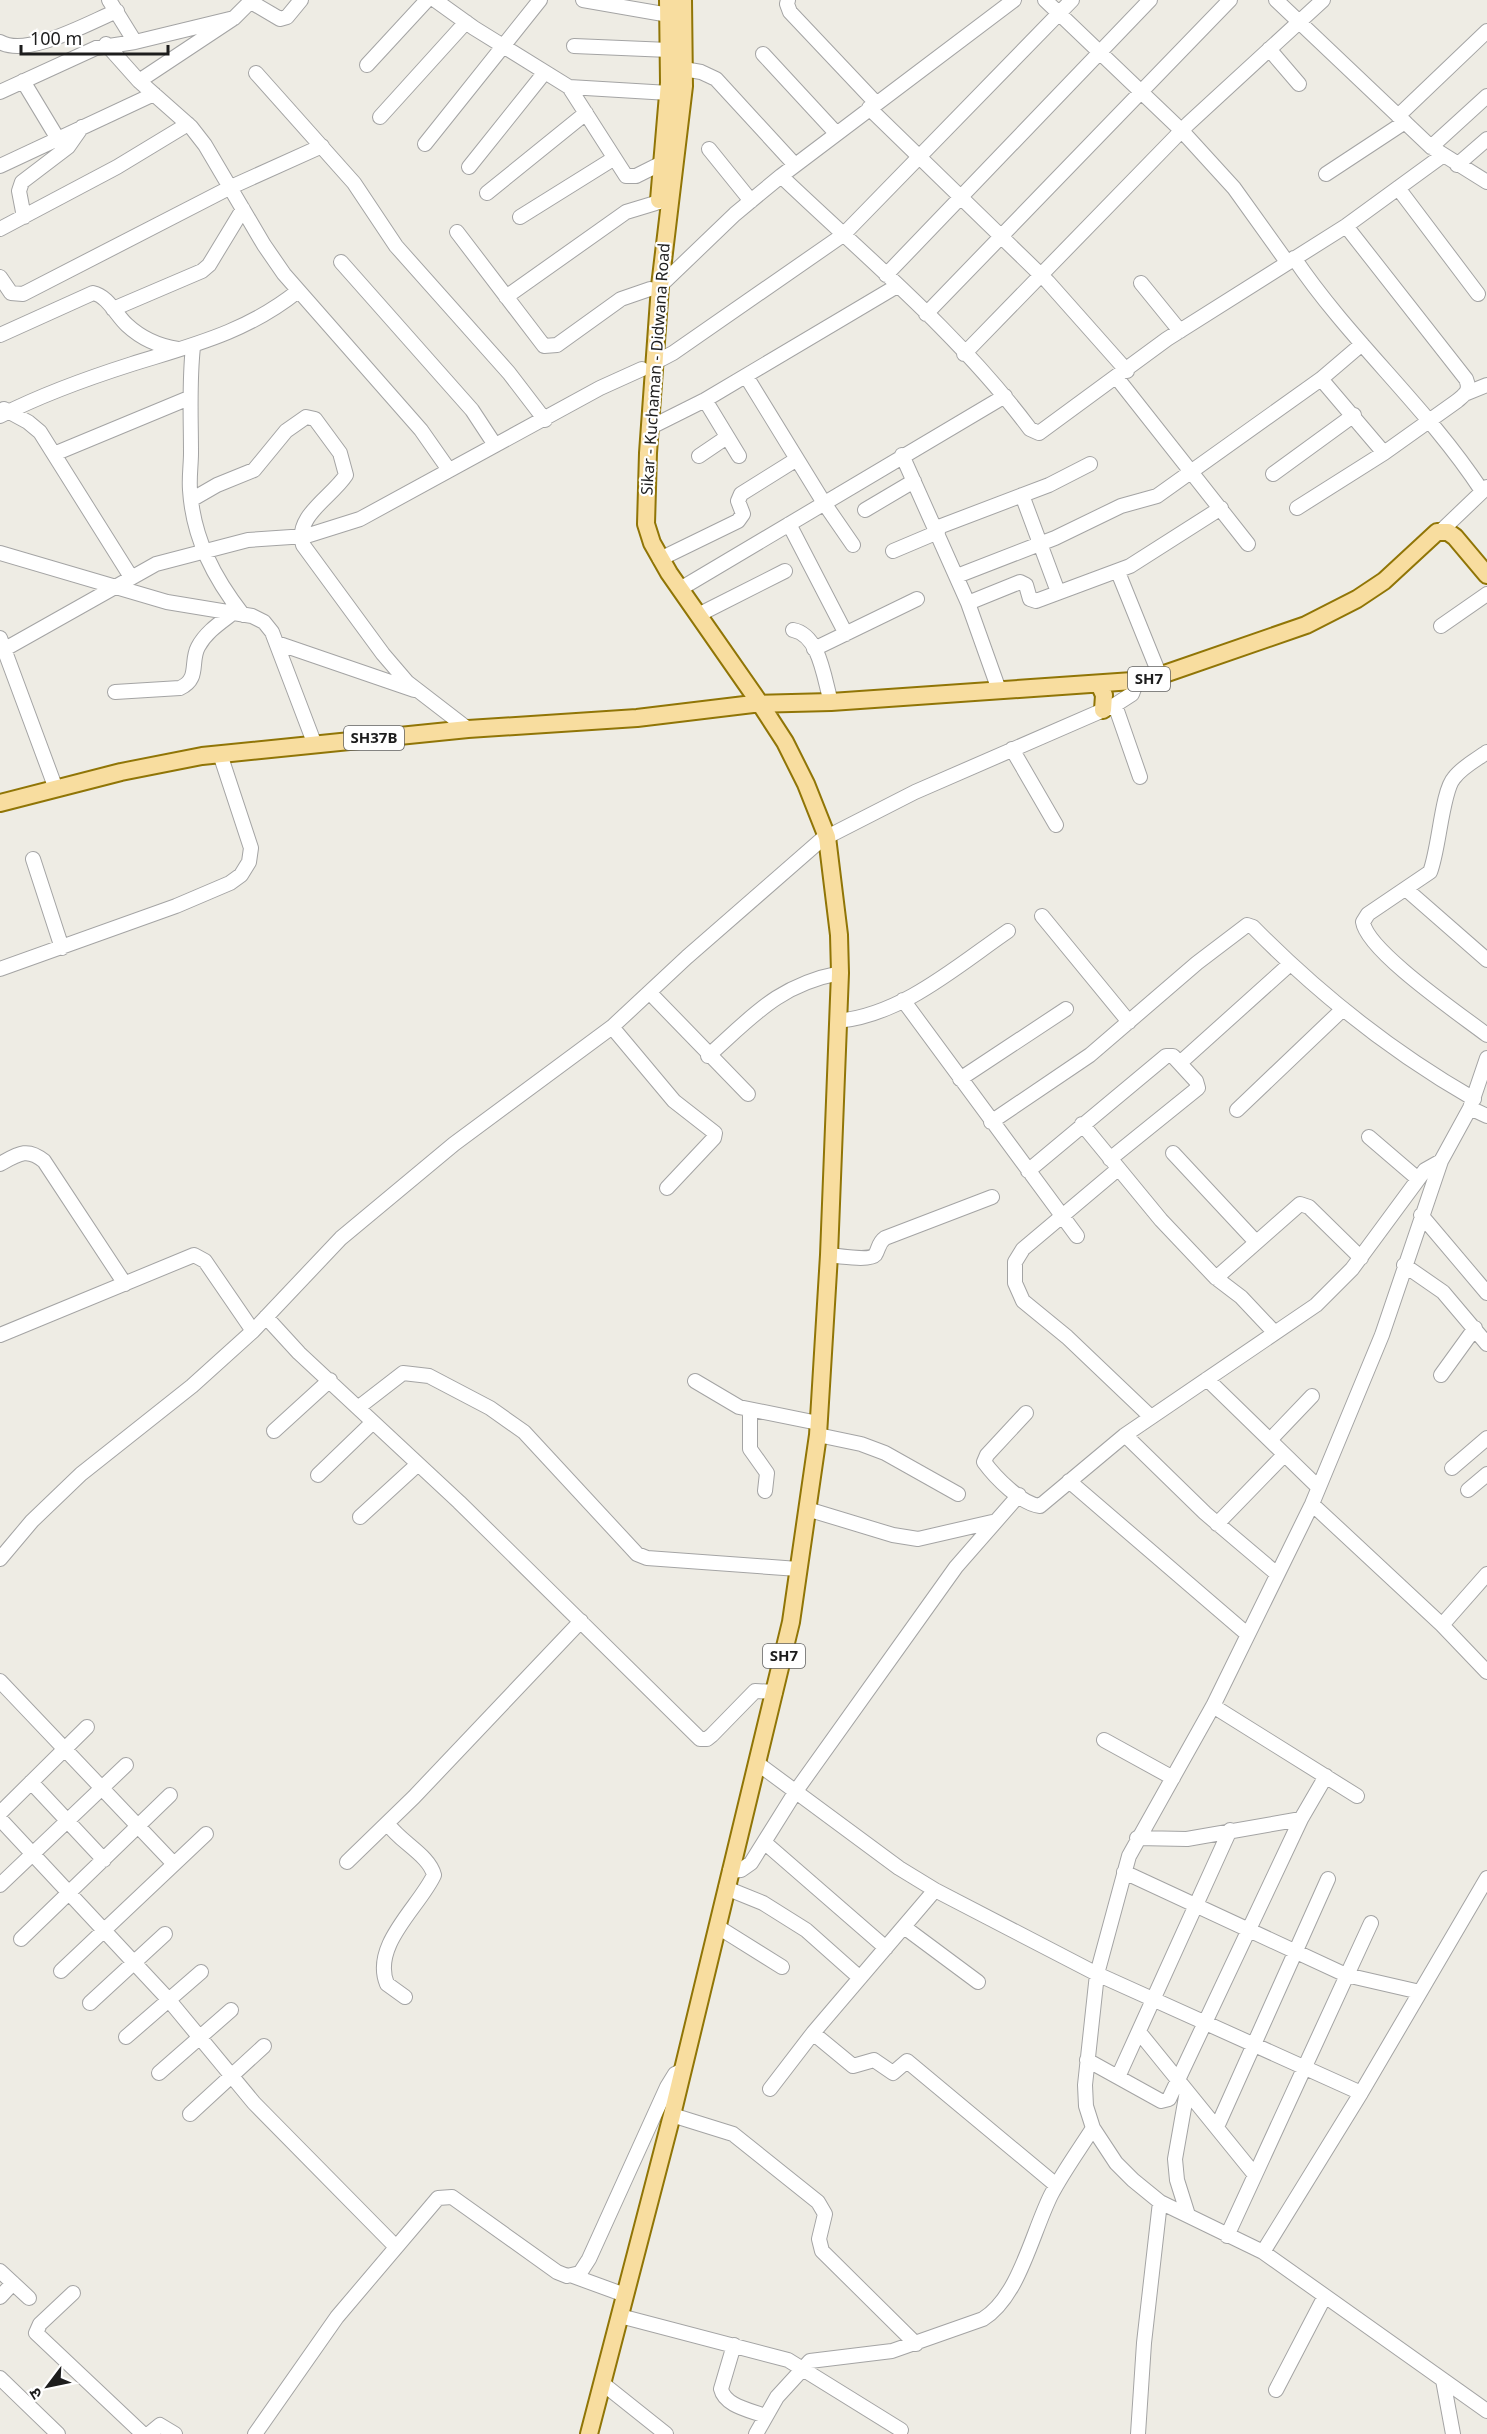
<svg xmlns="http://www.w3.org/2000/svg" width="1487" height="2434" viewBox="0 0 1487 2434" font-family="'Noto Sans','Noto Sans Devanagari',sans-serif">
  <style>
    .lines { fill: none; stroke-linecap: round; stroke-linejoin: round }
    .minor-casing { stroke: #a4a4a4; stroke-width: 16 }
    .major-casing { stroke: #907506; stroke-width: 20 }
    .minor { stroke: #fff; stroke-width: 14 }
    .major { stroke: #f8dd9f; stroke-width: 16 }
    .labels { text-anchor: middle; stroke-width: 4.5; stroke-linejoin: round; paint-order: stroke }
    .shield { fill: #fff; stroke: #616161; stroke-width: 1.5 }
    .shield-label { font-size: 15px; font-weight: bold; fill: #1d1d1d }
    .street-label { font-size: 16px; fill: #1d1d1d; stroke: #fff }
  </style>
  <rect width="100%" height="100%" fill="#eeece4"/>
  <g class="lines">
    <defs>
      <path id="minor" d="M 109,0 L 135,42
        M 435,0 L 474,28 L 569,87 L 669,93
        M 583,0 L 669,15
        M 788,0 L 787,4 L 790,12 L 876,103
        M 1045,0 L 1182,131 L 1234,188 L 1287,262
        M 1276,0 L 1431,147 L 1487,182
        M 251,2 L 280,19 L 287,17 L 301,0
        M 0,42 C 27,58 90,22 117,11
        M 106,44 L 139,81 L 191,127 L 205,145 L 264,245 L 284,274 L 421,430 L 449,470
        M 574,46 L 669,50
        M 1269,49 L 1299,84
        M 763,54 L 836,133
        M 367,65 L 427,0
        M 684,69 L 701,72 L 716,79 L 795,165
        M 256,73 L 354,183 L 396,246 L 509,373 L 545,420
        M 23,81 L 58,139
        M 139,81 L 234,18 L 252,0
        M 569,87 L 626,176 L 636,176 L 662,163
        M 0,92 L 96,48 L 135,42 L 234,18
        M 869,108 L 1048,282 L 1127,371
        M 1398,116 L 1487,31
        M 380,117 L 466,22
        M 425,144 L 540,0
        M 1431,147 L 1487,96
        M 709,149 L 751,201
        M 1457,165 L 1487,139
        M 0,166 L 154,94
        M 469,167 L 545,72
        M 1326,174 L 1405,122
        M 781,176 C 866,257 960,335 1030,429 L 1039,433 L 1167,339 L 1346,226 L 1442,156
        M 1398,188 L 1478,294
        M 487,193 L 586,113
        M 24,217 L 19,191 L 22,182 L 68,147 L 82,127
        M 520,217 L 613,159
        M 0,229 L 117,167 L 188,124
        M 457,232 L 544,346 L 557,345 L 621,299 L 650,289
        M 1294,258 C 1350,341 1427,407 1482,491
        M 341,262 L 472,410 L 495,445
        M 886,275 L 1150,0
        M 0,277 L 11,293 L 23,294 L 231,187 L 322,146
        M 1141,283 L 1180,331
        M 660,286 L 735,214 L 781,176 L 1014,0
        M 506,297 L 626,212 L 659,202
        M 113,309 L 202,271 L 209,265 L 243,209
        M 926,314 L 1230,0
        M 0,335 L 93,293 C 108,296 116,315 127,325 C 142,339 158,346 178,349
        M 193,347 C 189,382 191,417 191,453 C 191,465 189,477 190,490 C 193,538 214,578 243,615
        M 964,354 L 1188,124 L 1323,0
        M 654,363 L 673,353 L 843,235 L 1072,0
        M 746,376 L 824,503 L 853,545
        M 1117,378 L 1248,544
        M 1321,379 L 1384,453
        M 1467,393 L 1487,385
        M 705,400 L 739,456
        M 4,409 L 28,422 L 40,432 L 131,577
        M 0,416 C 41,395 88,378 132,364 C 193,345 247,332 298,291
        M 649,428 L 705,400 L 897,286
        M 54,454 L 189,398
        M 902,455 L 968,603 L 999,690
        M 699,456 L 727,437
        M 1273,474 L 1354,415
        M 1022,495 L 1058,592
        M 191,500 L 217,485 L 254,470 L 286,431 L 306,417 L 315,419 L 340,453 L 346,475 C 332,497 294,516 303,545 L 383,654 L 407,682 L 468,729
        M 1297,508 L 1384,453 L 1457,401 C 1465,394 1471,391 1466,379 L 1346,226
        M 865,510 L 914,481
        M 789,524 L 846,634
        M 936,528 L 1049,485 L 1090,464
        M 1441,531 L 1487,487
        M 893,551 L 938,532
        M 0,553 L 167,602 L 252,616 L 264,622 L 272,632 L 315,745
        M 660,559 L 738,521 L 743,514 L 738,501 L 741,494 L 797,459
        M 1118,572 L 1160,676
        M 957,576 L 1055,538 L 1121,506 L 1157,496 L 1321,379 L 1362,344
        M 680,589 L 1005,396
        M 968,603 L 1020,582 L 1026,585 L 1030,599 L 1036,601 L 1130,566 L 1221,508
        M 698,615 L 785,571
        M 1441,626 L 1487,594
        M 793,630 C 820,635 824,679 831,702
        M 0,638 L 56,789
        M 277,643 L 414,690
        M 5,649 L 156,564 L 248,540 L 306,536 L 360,519 L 600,388 L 642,369
        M 814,649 L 917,599
        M 115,692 L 180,688 C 200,679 190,662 198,647 C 206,632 220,623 233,613
        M 1115,705 L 1140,777
        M 1012,749 L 1056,825
        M 1487,752 C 1476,760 1462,767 1454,778 C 1442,791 1439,850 1430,872 L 1368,914 L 1363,922 C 1367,951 1461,1015 1487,1035
        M 33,859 L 62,948
        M 1407,890 L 1487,960
        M 1042,916 L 1129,1022
        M 0,969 L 176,906 L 230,883 L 241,875 L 249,862 L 251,848 L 220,754
        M 650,993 L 748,1094
        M 903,1000 L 1077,1236
        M 838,1021 C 902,1015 957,966 1008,931
        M 612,1027 L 674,1101 L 715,1133 L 714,1138 L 667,1188
        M 708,1056 C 753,1016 778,985 840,973
        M 1487,1058 L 1470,1108 L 1441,1161 L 1382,1335 L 1312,1504 L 1213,1706 L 1129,1856 L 1097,1974 L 1085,2085 L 1086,2106 L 1093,2128 L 1116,2163 L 1133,2180 L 1160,2202 L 1263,2252 L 1487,2411
        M 1181,1062 L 1290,964
        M 960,1079 L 1066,1009
        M 1470,1108 L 1487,1116
        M 1237,1110 L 1343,1009
        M 991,1122 L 1090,1055 L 1197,963 L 1247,925 L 1253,927 C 1319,994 1392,1052 1474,1099
        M 1082,1124 L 1161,1220 L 1216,1278 L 1241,1297 L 1275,1333
        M 1369,1137 L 1418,1179
        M 1173,1153 L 1256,1242
        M 0,1164 C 18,1154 27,1147 44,1161 L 125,1284
        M 1118,1169 L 1023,1249 L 1015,1262 L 1015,1283 L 1023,1301 L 1067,1337 L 1151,1417
        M 1028,1171 L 1166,1056 L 1173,1056 L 1196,1081 L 1198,1088 L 1110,1159
        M 1421,1215 L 1487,1293
        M 829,1255 C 838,1256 870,1261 875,1255 C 879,1249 878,1243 885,1238 L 992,1197
        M 1404,1265 L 1443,1292 L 1487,1344
        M 1216,1278 L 1300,1204 L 1309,1207 L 1361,1258
        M 266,1317 L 299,1353 L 459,1502 L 700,1739 L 707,1739 L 712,1735 L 755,1691 L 775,1692
        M 0,1335 L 194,1255 L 205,1261 L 253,1331
        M 1441,1375 L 1475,1328
        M 1207,1379 L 1318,1487
        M 695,1381 L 739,1407 L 818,1423
        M 359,1407 L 403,1373 L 429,1376 L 490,1408 L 524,1432 L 637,1554 L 647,1558 L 798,1569
        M 750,1410 L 750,1449 L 767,1473 L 765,1491
        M 1026,1413 L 987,1455 L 984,1462 C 995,1477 1021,1504 1040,1506 L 1125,1435 L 1316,1305 L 1352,1269 L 1425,1170 L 1441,1161
        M 274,1431 L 330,1380
        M 818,1435 L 861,1444 L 885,1453 L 958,1494
        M 1125,1435 L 1205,1513 L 1277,1574
        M 1270,1440 L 1312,1396
        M 1452,1468 L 1487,1438
        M 318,1475 L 373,1422
        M 1069,1481 L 1247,1634
        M 1468,1490 L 1487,1474
        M 1312,1504 L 1442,1625 L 1487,1672
        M 807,1509 L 893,1535 L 918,1539 L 992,1522
        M 360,1517 L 418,1464
        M 1217,1524 L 1284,1455
        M 0,1559 L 32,1521 L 81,1474 L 192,1386 L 253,1331 L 341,1238 L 454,1144 L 612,1027 L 687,957 L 821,840 L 915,792 L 1115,705 L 1132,694 L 1137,681
        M 1442,1625 L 1487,1574
        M 0,1681 L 174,1864
        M 1213,1706 L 1357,1796
        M 1104,1740 L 1173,1778
        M 757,1763 L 899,1868 L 935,1890 L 1097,1974 L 1361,2093
        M 31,1782 L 104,1860
        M 0,1813 L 87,1727
        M 0,1819 L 168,1999 L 254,2103 L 395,2246
        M 388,1824 C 400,1842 429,1855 434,1875 C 420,1906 371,1945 387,1984 L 405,1997
        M 1137,1838 L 1187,1839 L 1301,1819
        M 764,1842 L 886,1948
        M 347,1862 L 414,1797 L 581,1621
        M 730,1871 L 741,1870 L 751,1863 L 796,1791 L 956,1567 L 1019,1495
        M 1124,1872 L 1346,1975 L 1420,1992
        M 0,1885 L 126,1765
        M 726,1888 L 763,1903 L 806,1930 L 860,1978
        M 718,1927 L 782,1967
        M 904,1927 L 978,1982
        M 21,1939 L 170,1795
        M 61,1971 L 206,1834
        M 90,2003 L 165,1934
        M 1139,2032 L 1255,2175
        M 813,2033 L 853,2066 L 874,2060 L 893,2073 L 907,2061 L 1056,2185
        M 126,2037 L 201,1972
        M 1087,2060 L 1161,2101 L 1169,2099 L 1301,1819 L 1326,1776
        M 159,2073 L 231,2010
        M 1118,2077 L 1230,1830
        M 770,2089 L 813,2033 L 935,1890
        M 1187,2091 L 1175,2159 L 1177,2180 L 1188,2215
        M 190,2114 L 264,2046
        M 672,2115 L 733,2134 L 818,2202 L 825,2214 L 819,2239 L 822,2251 L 916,2344
        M 1217,2127 L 1328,1879
        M 1227,2236 L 1371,1923
        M 1263,2252 L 1361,2093 L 1487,1878
        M 0,2271 L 29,2298
        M 573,2276 L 625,2295
        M 73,2293 L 40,2324 L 36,2333 L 143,2434
        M 0,2297 L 13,2283
        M 620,2316 L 788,2360 L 901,2430
        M 734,2345 L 721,2389 C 725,2406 750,2410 765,2416
        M 0,2378 L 58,2434
        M 1443,2380 L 1453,2434
        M 602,2383 L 666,2434
        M 1276,2390 L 1325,2296
        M 149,2434 L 160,2425 L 175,2434
        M 255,2434 L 337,2317 L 438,2198 L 452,2197 L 557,2272 L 567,2276 L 580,2273 L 589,2259 L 667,2087 L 675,2074 L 683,2070
        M 756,2434 L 777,2397 L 810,2361 L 892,2351 L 983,2319 C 1019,2297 1032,2233 1051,2195 C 1063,2172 1079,2150 1093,2128
        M 1138,2434 L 1144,2343 L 1160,2202"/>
      <path id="major" d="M 659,200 L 669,83 L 668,0
        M 1099,684 L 1104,695 L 1103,710
        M 0,803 L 121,772 L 202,756 L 468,729 L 637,718 L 753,704 L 831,702 L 1147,680 L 1306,625 L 1357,599 L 1384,581 L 1437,532 L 1448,532 L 1455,537 L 1487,575
        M 589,2434 L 672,2115 L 791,1622 L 818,1435 L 829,1255 L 840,973 L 839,935 L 827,837 L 806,784 L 785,742 L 761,705 L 669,573 L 652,543 L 646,524 L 648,453 L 660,286 L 684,86 L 683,0"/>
    </defs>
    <use href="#minor" class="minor-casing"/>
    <use href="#major" class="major-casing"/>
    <use href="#minor" class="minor"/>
    <use href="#major" class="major"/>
  </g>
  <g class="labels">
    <g class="shield">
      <rect x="1128" y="667" width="42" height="24" rx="4.5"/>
      <rect x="344" y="726" width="60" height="24" rx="4.5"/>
      <rect x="763" y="1644" width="42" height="24" rx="4.5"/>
    </g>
    <g class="shield-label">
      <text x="1149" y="684">SH7</text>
      <text x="374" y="743">SH37B</text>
      <text x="784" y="1661">SH7</text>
    </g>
    <g class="street-label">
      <text transform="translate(655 369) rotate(-86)" y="6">Sikar - Kuchaman - Didwana Road</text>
    </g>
  </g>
  <g transform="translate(48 2386) rotate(238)" stroke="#ffffff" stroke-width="4.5" paint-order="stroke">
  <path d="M0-4.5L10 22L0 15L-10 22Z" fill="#1d1d1d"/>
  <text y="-9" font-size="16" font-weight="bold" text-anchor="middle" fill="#1d1d1d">उ</text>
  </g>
  <path d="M21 45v9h147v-9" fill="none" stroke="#1d1d1d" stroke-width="3"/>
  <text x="30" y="45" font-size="18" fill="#1d1d1d" stroke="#ffffff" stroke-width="4.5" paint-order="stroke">100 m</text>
</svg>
